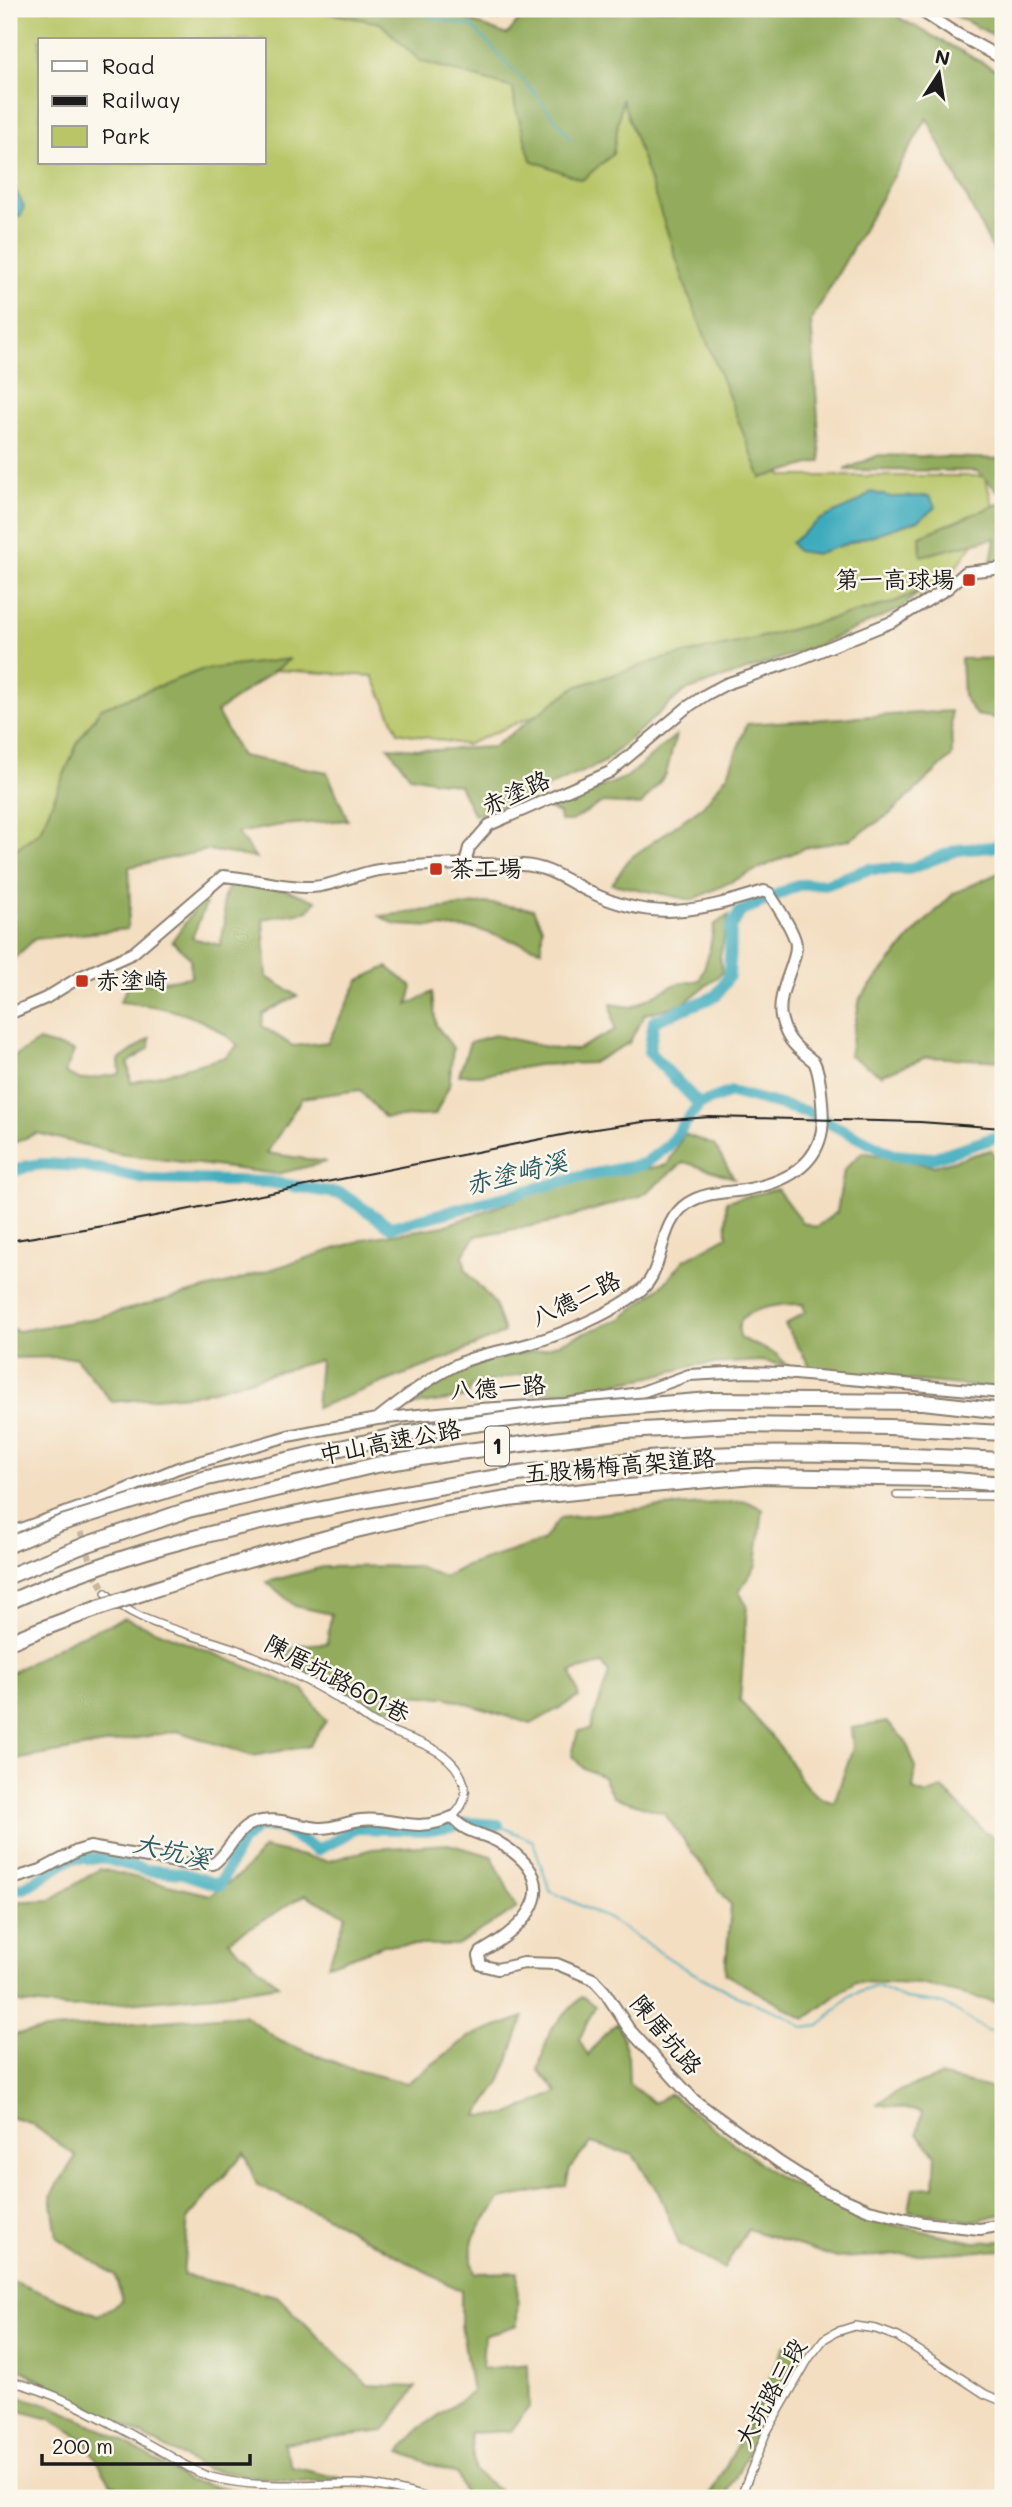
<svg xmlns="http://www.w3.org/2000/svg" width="1012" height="2507" viewBox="0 0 1012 2507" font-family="Mali,'LXGW WenKai TC',sans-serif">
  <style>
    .green { fill: #b8c668; stroke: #6a7142; stroke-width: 2; fill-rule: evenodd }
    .forest { fill: #92ab5c; stroke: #57643c; stroke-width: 2 }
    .water { fill: #3eabbd; stroke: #2d646c; stroke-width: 2 }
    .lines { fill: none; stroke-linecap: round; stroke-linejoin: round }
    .stream { stroke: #3eabbd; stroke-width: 2 }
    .river { stroke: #3eabbd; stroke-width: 12 }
    .street-tunnel { stroke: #c8b7a0; stroke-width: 7; stroke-dasharray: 7 3.5; stroke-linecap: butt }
    .street-casing { stroke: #887d6e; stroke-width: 10 }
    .secondary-casing { stroke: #887d6e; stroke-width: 14 }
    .highway-casing { stroke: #887d6e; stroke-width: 18 }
    .street { stroke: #fff; stroke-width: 7 }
    .secondary { stroke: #fff; stroke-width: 10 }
    .highway { stroke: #fff; stroke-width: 14 }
    .rail { stroke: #1c1c1c; stroke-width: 2 }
    .highway-bridge-casing { stroke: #887d6e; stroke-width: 18; stroke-linecap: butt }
    .highway-bridge { stroke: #fff; stroke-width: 14 }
    .poi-dot { fill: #c8321e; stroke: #fbf7ec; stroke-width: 2.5 }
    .labels { text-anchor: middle; stroke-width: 5; stroke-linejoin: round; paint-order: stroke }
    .shield { fill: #fbf7ec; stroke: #5f5e5a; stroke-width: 2 }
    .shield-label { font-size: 23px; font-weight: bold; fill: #1c1c1c }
    .poi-label { font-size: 24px; fill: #1c1c1c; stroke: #fbf7ec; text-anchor: start }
    .street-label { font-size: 24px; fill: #1c1c1c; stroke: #fbf7ec }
    .water-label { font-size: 26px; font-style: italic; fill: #2b5c64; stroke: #fbf7ec }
  </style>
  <rect width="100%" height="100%" fill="#fbf7ec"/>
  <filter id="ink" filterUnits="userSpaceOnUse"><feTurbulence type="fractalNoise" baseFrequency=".0143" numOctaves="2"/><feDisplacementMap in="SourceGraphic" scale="14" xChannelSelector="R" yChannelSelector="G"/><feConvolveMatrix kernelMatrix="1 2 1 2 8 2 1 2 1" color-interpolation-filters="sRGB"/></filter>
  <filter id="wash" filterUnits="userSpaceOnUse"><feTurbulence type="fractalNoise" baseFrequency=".00686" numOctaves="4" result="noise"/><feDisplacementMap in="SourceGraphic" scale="28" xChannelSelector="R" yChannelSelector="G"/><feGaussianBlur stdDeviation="1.57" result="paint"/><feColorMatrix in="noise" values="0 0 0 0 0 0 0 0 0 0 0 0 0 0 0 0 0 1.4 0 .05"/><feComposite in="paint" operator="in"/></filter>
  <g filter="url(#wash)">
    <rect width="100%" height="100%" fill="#f3dec1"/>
    <path class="green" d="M 9,9 L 351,9 L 630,80 L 782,476 L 985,476 L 995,514 L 945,582 L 890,607 L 630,674 L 466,745 L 398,732 L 373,676 L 261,669 L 26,861 L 9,862 ZM 40,40 L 264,40 L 264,163 L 40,163 Z"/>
    <path class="forest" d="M 307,9 L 440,9 L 507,35 L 528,9 L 893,9 L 901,19 L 1000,72 L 1003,88 L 1003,270 L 927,118 L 811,321 L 821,461 L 761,478 L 689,296 L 622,99 L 613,154 L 582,180 L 531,160 L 515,105 L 513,88 L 420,61 L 380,23 Z
      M 942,9 L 1003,9 L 1003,40 Z
      M 879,455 L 1003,459 L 1003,496 L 977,471 L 844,470 Z
      M 1003,502 L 1003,561 L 991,562 L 995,538 L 921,556 L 920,536 Z
      M 923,589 L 900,609 L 814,647 L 683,692 L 603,763 L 490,812 L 474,815 L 459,785 L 410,776 L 388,747 L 434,750 L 493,747 L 575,687 L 662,659 L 746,641 L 892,603 Z
      M 1003,658 L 1003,719 L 976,715 L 963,696 L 961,659 Z
      M 290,659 L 217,712 L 241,756 L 327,772 L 348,820 L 282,825 L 237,833 L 256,858 L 208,850 L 129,867 L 130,907 L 127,929 L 35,939 L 9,963 L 9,854 L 40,831 L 78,742 L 101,708 L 201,670 Z
      M 951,711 L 952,756 L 890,814 L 849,840 L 804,848 L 692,900 L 612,884 L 629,859 L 703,806 L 728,774 L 747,724 Z
      M 676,735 L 666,774 L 641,805 L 601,803 L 572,821 L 560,821 L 559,813 L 548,809 L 627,777 Z
      M 1003,871 L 1003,1061 L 927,1057 L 881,1075 L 849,1055 L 860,998 L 916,931 L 954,893 Z
      M 230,883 L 287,890 L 316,901 L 308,911 L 263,919 L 267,977 L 297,996 L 263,1014 L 262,1026 L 293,1046 L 328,1042 L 359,980 L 387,967 L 413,987 L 408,1005 L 432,992 L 436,1025 L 453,1048 L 449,1086 L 435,1115 L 385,1118 L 360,1090 L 302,1098 L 267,1153 L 327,1162 L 277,1174 L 119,1154 L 37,1133 L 9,1145 L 9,1055 L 15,1056 L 39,1041 L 74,1051 L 65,1073 L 81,1080 L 120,1074 L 119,1060 L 150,1038 L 149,1048 L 128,1063 L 131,1083 L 225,1057 L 238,1045 C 204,1015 166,1006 120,1002 L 128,986 L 191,977 L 190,958 L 172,941 L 199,903 L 206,904 L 192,938 L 220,945 L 225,921 L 223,900 Z
      M 485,903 L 533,909 L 542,927 L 542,950 L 476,929 L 396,925 L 380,916 Z
      M 729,915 L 720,956 L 722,973 L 683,1004 L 645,1014 L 629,1043 L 592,1063 L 538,1065 L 480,1075 L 459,1075 L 470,1042 L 495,1035 L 556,1049 L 576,1050 L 615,1030 L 611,1004 L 632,1007 L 674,985 L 700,980 L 709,953 L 714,925 Z
      M 684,1134 L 714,1145 L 734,1178 L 684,1162 L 643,1195 L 553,1222 L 476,1236 L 463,1255 L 466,1271 L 494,1303 L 504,1333 L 440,1361 L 316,1408 L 320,1360 L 199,1394 L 112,1402 L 75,1357 L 9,1358 L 9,1328 L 18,1331 L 95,1318 L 232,1282 L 369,1238 L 444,1226 L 554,1186 L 667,1165 Z
      M 991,1150 L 1003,1166 L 1003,1389 L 872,1377 L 811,1368 L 785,1325 L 805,1312 L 803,1304 C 786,1304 743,1306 739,1326 C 738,1330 740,1334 740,1338 L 776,1354 L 788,1366 L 761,1361 L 696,1365 L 651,1377 L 565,1392 L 526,1394 L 527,1373 L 472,1385 L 467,1397 L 403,1407 L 417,1396 L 471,1364 L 544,1349 L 621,1319 L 665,1283 L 684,1260 L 727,1236 L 726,1201 L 777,1189 L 802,1222 L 816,1227 L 837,1212 L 844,1170 L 862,1152 L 934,1166 Z
      M 746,1501 L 763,1509 L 756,1565 C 751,1575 744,1582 739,1592 L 747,1605 L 740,1700 C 753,1716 767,1730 779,1746 C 799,1770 800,1793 834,1803 L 853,1747 L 851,1728 L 887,1722 L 905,1740 L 916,1767 L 913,1790 L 927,1795 L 942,1788 L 984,1831 L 1003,1842 L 1003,2004 L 920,1984 L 855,1982 L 805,2019 L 725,1974 L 731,1906 L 664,1813 L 613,1797 L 603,1777 L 583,1768 L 572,1756 L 578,1731 L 590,1729 L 609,1673 L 602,1664 L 571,1672 L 579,1697 L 531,1724 L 445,1697 L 404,1695 L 382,1716 L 281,1657 L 298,1645 L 327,1643 L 331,1614 L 295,1606 L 267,1582 L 323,1567 L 417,1566 L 444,1577 L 466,1566 L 542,1541 L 560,1518 L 648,1508 Z
      M 125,1618 L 303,1689 L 326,1721 L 309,1746 L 252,1756 L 177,1731 L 9,1761 L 9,1705 L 12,1699 L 9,1699 L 9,1674 L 74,1638 Z
      M 448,1844 L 492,1856 L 517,1908 L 457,1945 L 384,1945 L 328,1965 L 346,1915 L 305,1895 L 228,1941 L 279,1985 L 215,1995 L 71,2008 L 9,2002 L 9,1902 L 50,1900 L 100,1869 L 210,1895 L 241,1874 L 264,1848 L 329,1861 L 372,1849 Z
      M 582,1996 L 595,2006 L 579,2040 L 588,2056 L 602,2037 L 618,2022 L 628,2056 L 629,2084 L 654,2103 L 670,2094 L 778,2177 L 868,2219 L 974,2242 L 1003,2241 L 1003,2250 L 837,2258 L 748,2229 L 724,2269 L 679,2244 L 660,2195 L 633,2155 L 591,2143 L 570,2168 L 566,2186 L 501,2199 C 480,2226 464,2238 475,2273 L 518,2272 L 517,2325 L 484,2336 L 482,2369 L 528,2364 L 529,2407 L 511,2431 L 470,2433 L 475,2472 L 509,2498 L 465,2498 L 457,2474 L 400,2452 L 419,2429 L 472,2392 L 461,2325 L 461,2291 L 323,2215 L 257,2185 L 244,2153 L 188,2218 L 183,2275 L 277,2296 L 368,2385 L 416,2387 L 384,2431 L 283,2443 L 292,2467 L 352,2481 L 293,2482 L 205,2469 L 16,2367 L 9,2367 L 9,2283 L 15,2282 L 98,2315 L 122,2301 L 115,2275 L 57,2238 L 51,2195 L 76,2156 L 30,2123 L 9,2117 L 9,2035 L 54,2029 L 244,2015 L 280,2041 L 352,2069 L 407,2083 L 469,2037 L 524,2017 L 500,2083 L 477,2116 L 507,2115 L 558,2092 L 538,2070 L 550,2030 Z
      M 940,2076 L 1003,2091 L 1003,2214 L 972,2221 L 909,2211 L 913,2188 L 934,2187 L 936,2154 L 917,2134 L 922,2112 L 877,2104 L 896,2092 Z
      M 785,2345 L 798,2355 L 738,2472 L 726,2498 L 709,2498 L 750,2422 Z
      M 9,2394 L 52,2406 L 111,2434 L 189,2481 L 259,2494 L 324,2498 L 143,2498 L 143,2496 L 111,2484 L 85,2440 L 50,2419 L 12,2409 L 9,2414 Z"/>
    <path class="water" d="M 9,183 L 15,189 L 24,206 L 21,215 L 9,222 Z
      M 871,492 L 891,497 L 929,496 L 936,507 L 919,520 L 816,554 L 797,551 L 791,543 L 819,520 L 858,502 Z"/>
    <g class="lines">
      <path class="stream" d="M 413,9 L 430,17 L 473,27 L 534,92 L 571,139
        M 498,1825 L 533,1841 L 550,1891 L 609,1919 L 684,1968 L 737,1996 L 785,2015 L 804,2028 L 819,2026 L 851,1995 L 877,1986 L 905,1999 L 944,2004 L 986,2030 L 1003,2033"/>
      <path class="river" d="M 699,1104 L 649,1052 L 654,1021 L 716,996 L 729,976 L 731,928 L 740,912 L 798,885 L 827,884 L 869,869 L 909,869 L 957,850 L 993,847 L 1003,842
        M 9,1173 L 28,1166 L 42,1164 L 82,1166 L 146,1179 L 269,1182 L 342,1194 L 391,1227 L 576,1178 L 644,1164 L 669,1145 L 699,1104 L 731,1092 L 807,1112 L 893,1155 L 932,1158 L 1003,1135
        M 9,1888 L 24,1888 L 72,1858 L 103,1858 L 146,1870 L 182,1873 L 219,1885 L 241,1842 L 257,1827 L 279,1827 L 317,1850 L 337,1840 L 354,1828 L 426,1830 L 469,1823 L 498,1825"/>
    </g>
  </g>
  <g filter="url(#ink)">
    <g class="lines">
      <path class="street-tunnel" d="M 81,1532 L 94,1572 L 106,1593"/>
      <defs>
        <path id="street" d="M 483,9 L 493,12
          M 897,1495 L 1003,1496
          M 106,1593 C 135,1625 203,1636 243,1652 C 279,1666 316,1684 348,1705 C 357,1711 365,1718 374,1723 C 405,1741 452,1744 464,1784 C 468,1797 461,1809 452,1817
          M 9,2381 C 62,2393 112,2424 159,2450 C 177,2459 192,2472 211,2477 C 259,2490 307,2483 355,2484 C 380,2485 405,2491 429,2498
          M 743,2491 L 758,2498
          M 740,2498 L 766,2433 L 809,2358 L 824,2339 L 836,2332 L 855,2326 L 876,2329 L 898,2337 L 985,2394 L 997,2399 L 1003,2399"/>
        <path id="secondary" d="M 918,9 L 952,31 L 1003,59
          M 465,864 L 469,848 L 489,825 L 610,772 L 686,708 L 707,694 L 726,684 L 800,659 L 894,621 L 948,588 L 966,572 L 1003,568
          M 9,1014 L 46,998 L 80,977 L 133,953 L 223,876 C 253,878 282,888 312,887 C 335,886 356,873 379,870 C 425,863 475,863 522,865 C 548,866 567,881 590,892 C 654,923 700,911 764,891 L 769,893 C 778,908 790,924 795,940 C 801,958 776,990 781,1017 C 785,1033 789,1041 802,1052 C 805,1055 811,1059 814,1062 C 821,1075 824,1116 822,1130 C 816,1169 779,1184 744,1190 C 725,1193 705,1192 688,1203 C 656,1224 666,1270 641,1290 C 617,1311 563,1334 532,1343 C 507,1351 479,1353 456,1365 C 428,1379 401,1400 377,1419
          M 9,1533 L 93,1503 L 178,1468 L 288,1436 L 377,1419 L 480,1409 L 565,1404 L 639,1393 L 689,1375 L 746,1372 L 784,1373 L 1003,1393
          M 9,1880 L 41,1870 L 77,1851 L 90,1847 L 188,1864 L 213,1864 C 230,1853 234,1830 254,1823 C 275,1815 296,1826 318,1828 C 334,1829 345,1822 361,1820 C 395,1816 414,1835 452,1817 C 469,1836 479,1831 498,1842 C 565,1881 534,1922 481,1952 L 479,1956 L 481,1965 L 497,1969 L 524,1963 L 557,1964 L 593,1979 L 605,1992 L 629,2029 L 694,2100 L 779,2162 L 823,2190 L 869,2210 L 924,2223 L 980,2229 L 1003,2225"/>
        <path id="highway" d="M 269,1554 L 352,1531 L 441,1510 L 508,1499 L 595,1490 L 754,1476 L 943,1479 L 1003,1484
          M 9,1576 L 85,1545 L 188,1510 L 376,1465 L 459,1452 L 625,1431 L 732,1425 L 889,1427 L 1003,1433
          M 9,1602 C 112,1555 221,1529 332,1507 C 456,1482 582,1461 708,1455 C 807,1451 905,1455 1003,1460"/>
      </defs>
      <use href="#street" class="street-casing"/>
      <use href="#secondary" class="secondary-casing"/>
      <use href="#highway" class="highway-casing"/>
      <use href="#street" class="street"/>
      <use href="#secondary" class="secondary"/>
      <use href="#highway" class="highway"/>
      <path class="rail" d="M 9,1241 L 115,1224 L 582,1131 L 643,1122 L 710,1117 L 920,1122 L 1003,1128"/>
      <defs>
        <path id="highway-bridge" d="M 9,1545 L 59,1524 L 207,1478 L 403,1434 L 553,1413 L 710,1400 L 923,1402 L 1003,1411
          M 9,1642 C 94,1607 181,1580 269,1554"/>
      </defs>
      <use href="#highway-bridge" class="highway-bridge-casing"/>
      <use href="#highway-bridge" class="highway-bridge"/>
    </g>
  </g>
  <g class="poi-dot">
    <rect x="962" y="573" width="14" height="14" rx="3.5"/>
    <rect x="429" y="862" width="14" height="14" rx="3.5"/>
    <rect x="75" y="974" width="14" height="14" rx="3.5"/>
  </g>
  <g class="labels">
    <rect class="shield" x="485" y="1426.5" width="24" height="39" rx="5"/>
    <g class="shield-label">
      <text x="497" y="1454">1</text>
    </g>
    <g class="poi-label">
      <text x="955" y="588" text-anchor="end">第一高球場</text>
      <text x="450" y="877">茶工場</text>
      <text x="96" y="989">赤塗崎</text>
    </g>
    <g class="street-label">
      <text transform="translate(516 793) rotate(-25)" y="8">赤塗路</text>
      <text transform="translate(576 1299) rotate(-26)" y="8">八德二路</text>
      <text transform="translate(498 1388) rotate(-4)" y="8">八德一路</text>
      <text transform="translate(390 1442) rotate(-11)" y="8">中山高速公路</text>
      <text transform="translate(620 1466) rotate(-5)" y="8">五股楊梅高架道路</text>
      <text transform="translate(337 1679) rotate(28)" y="8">陳厝坑路601巷</text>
      <text transform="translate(666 2035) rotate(50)" y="8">陳厝坑路</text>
      <text transform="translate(771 2393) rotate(-61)" y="8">大坑路三段</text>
    </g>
    <g class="water-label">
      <text transform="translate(516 1173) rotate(-14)" y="9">赤塗崎溪</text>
      <text transform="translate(172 1851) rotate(13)" y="9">大坑溪</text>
    </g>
  </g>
  <rect width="1012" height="2507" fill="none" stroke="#fbf7ec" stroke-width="35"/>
  <rect x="38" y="38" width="228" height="126" fill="#fbf7ec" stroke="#a29f99" stroke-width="2"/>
  <rect x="52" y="61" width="35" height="10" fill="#ffffff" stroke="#a29f99" stroke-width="2"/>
  <text x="102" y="74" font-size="21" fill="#1c1c1c">Road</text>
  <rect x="52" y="96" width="35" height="10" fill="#1c1c1c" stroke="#a29f99" stroke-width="2"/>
  <text x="102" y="108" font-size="21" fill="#1c1c1c">Railway</text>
  <rect x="52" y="126" width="35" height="21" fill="#b8c668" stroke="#a29f99" stroke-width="2"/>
  <text x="102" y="144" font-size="21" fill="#1c1c1c">Park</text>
  <g transform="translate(939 74) rotate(12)" stroke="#fbf7ec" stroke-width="5" paint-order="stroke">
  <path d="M0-5L12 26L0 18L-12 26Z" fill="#1c1c1c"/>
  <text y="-10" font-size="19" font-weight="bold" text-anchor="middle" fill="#1c1c1c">N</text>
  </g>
  <path d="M42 2454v10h208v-10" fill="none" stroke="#1c1c1c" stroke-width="3.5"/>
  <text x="52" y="2454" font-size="21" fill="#1c1c1c" stroke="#fbf7ec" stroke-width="5" paint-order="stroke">200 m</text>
</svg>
